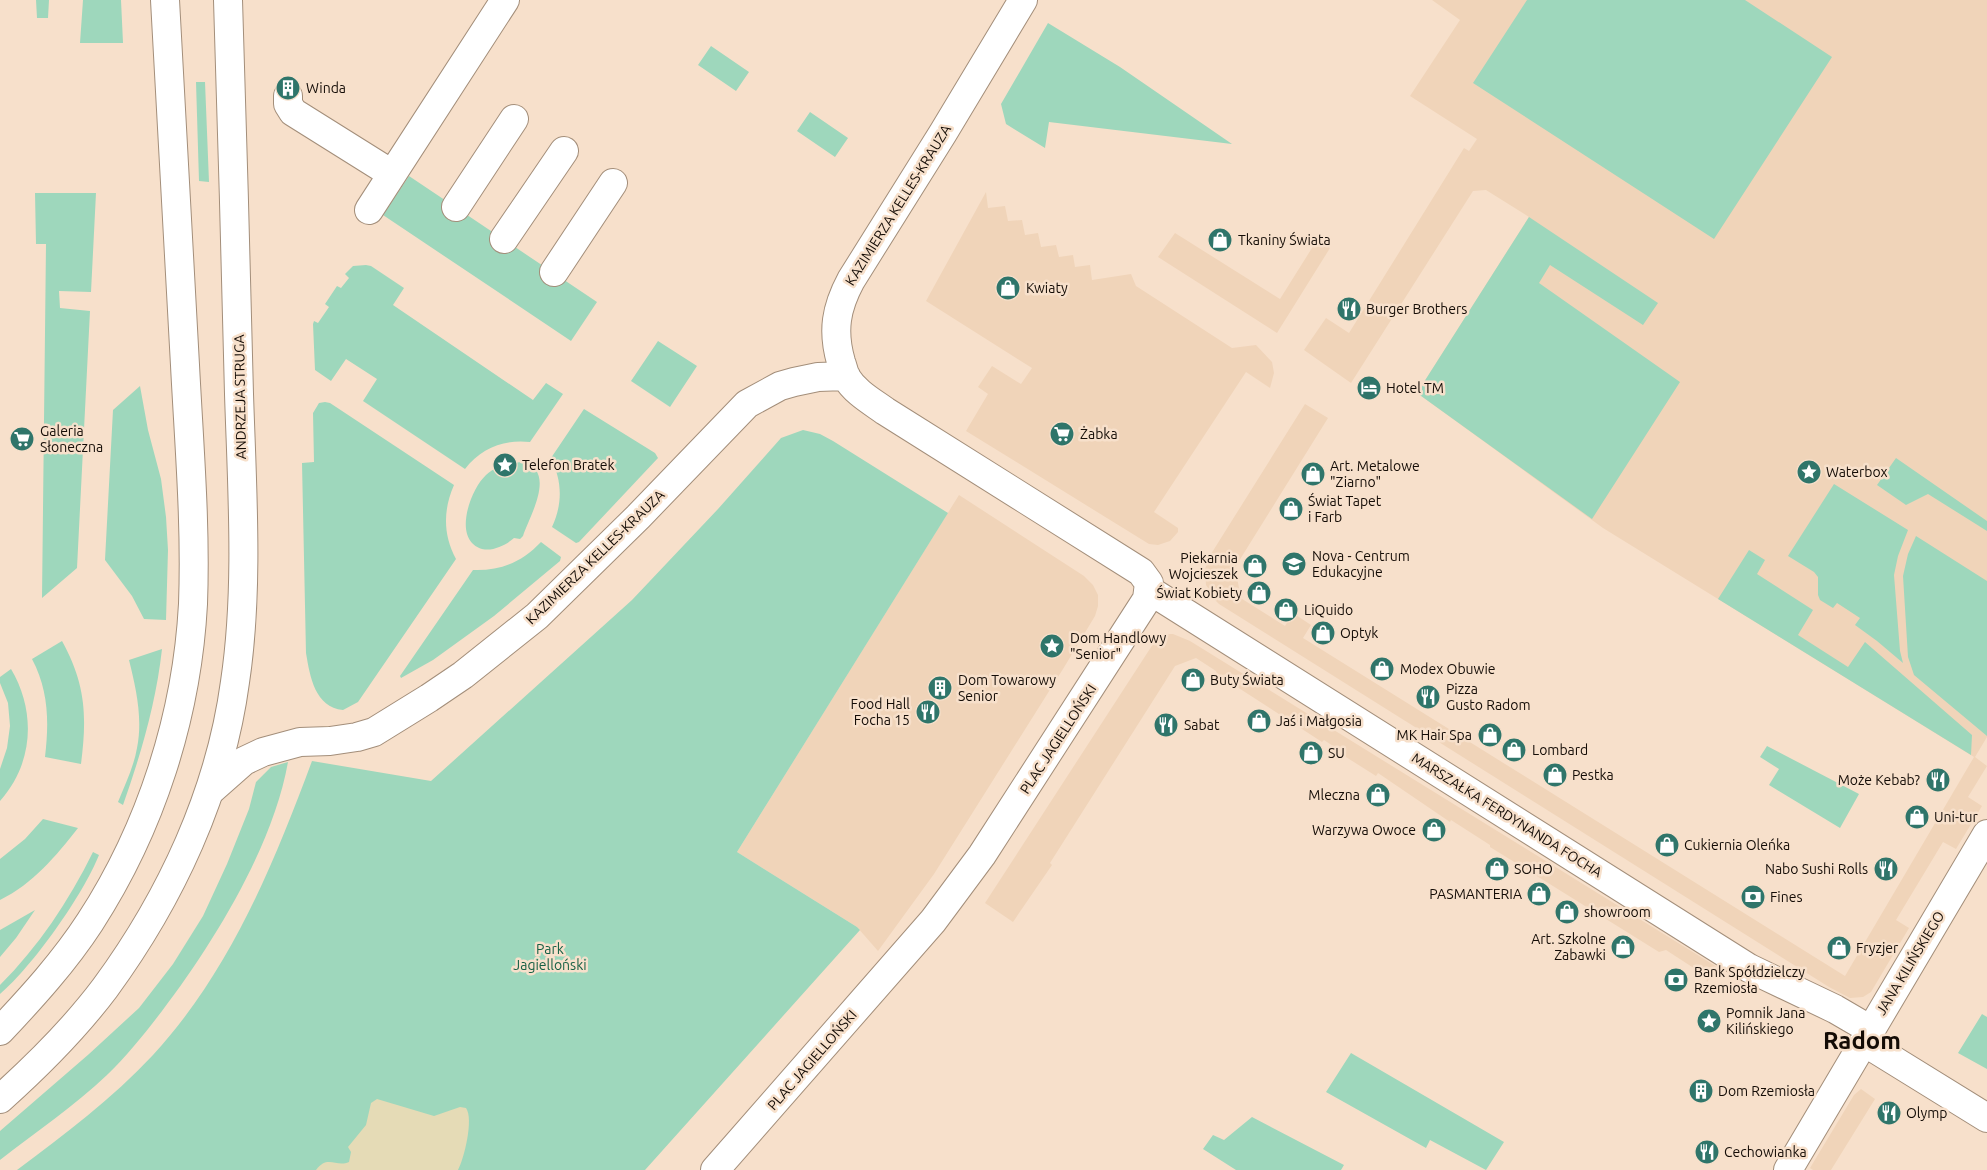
<svg xmlns="http://www.w3.org/2000/svg" width="1987" height="1170" viewBox="0 0 1987 1170" font-family="Ubuntu,sans-serif">
  <style>
    .built { fill: #f0d4b9 }
    .green { fill: #9ed7bc }
    .sand { fill: #e5dbb6 }
    .lines { fill: none; stroke-linecap: round; stroke-linejoin: round }
    .pedestrian-casing { stroke: #a38e7a; stroke-width: 30 }
    .minor-casing { stroke: #a38e7a; stroke-width: 30 }
    .tertiary-casing { stroke: #a38e7a; stroke-width: 30 }
    .pedestrian { stroke: #fff; stroke-width: 28 }
    .minor { stroke: #fff; stroke-width: 28 }
    .tertiary { stroke: #fff; stroke-width: 28 }
    .labels { text-anchor: middle; stroke-width: 5; stroke-linejoin: round; paint-order: stroke }
    .poi-label { font-size: 14px; fill: #140c06; stroke: #f7e0cb; text-anchor: start }
    .street-label { font-size: 14px; fill: #140c06; stroke: #f7e0cb }
    .park-label { font-size: 14px; fill: #155f44; stroke: #f7e0cb }
    .town-label { font-size: 24px; font-weight: bold; fill: #140c06; stroke: #f7e0cb }
  </style>
  <rect width="100%" height="100%" fill="#f7e0cb"/>
  <path class="built" d="M 1432,0 L 1987,0 L 1987,737 L 1975,757 L 1987,766 L 1968,797 L 1982,806 L 1956,849 L 1943,842 L 1896,920 L 1909,928 L 1871,992 L 1863,997 L 1850,998 L 1829,987 L 1219,604 L 1215,600 L 1206,585 L 1205,569 L 1211,554 L 1305,404 L 1328,418 L 1234,569 L 1236,571 L 1240,594 L 1239,597 L 1285,626 L 1293,613 L 1311,625 L 1303,638 L 1845,976 L 1974,757 L 1603,528 L 1417,393 L 1529,217 L 1486,190 L 1473,191 L 1351,383 L 1304,350 L 1326,318 L 1349,333 L 1464,148 L 1469,151 L 1477,139 L 1410,96 L 1460,20 Z
    M 986,192 L 988,208 L 1005,206 L 1008,221 L 1022,220 L 1025,235 L 1038,233 L 1041,247 L 1056,245 L 1059,257 L 1073,255 L 1075,267 L 1090,265 L 1092,280 L 1131,274 L 1136,286 L 1232,348 L 1256,345 L 1272,362 L 1274,373 L 1270,388 L 1246,372 L 1154,512 L 1178,528 L 1178,532 L 1170,541 L 1158,545 L 1149,544 L 966,431 L 988,394 L 978,387 L 992,366 L 1021,384 L 1032,368 L 926,301 Z
    M 1175,233 L 1280,299 L 1317,240 L 1330,248 L 1277,333 L 1158,257 Z
    M 959,495 L 1084,576 L 1093,585 L 1098,595 L 1098,606 L 1095,616 L 1063,669 L 934,874 L 878,951 L 857,927 L 737,852 Z
    M 1165,634 L 1173,634 L 1190,641 L 1717,967 L 1707,982 L 1706,976 L 1666,950 L 1659,952 L 1490,847 L 1490,845 L 1451,820 L 1450,822 L 1378,773 L 1376,776 L 1338,752 L 1339,750 L 1324,740 L 1322,742 L 1217,674 L 1216,671 L 1196,658 L 1175,666 L 1050,863 L 1052,865 L 1013,922 L 985,903 L 1155,641 L 1160,636 Z
    M 1861,1089 L 1875,1099 L 1831,1170 L 1813,1170 L 1810,1168 L 1854,1095 Z"/>
  <path class="green" d="M 36,0 L 49,0 L 48,18 L 37,18 Z
    M 83,0 L 121,0 L 123,43 L 80,43 Z
    M 1527,0 L 1745,0 L 1832,57 L 1714,239 L 1473,83 Z
    M 1048,23 L 1120,67 L 1232,144 L 1049,122 L 1045,148 L 1006,124 L 1001,104 Z
    M 711,46 L 749,72 L 736,91 L 698,65 Z
    M 196,82 L 205,82 L 209,182 L 199,181 Z
    M 810,112 L 848,138 L 835,157 L 797,131 Z
    M 409,176 L 597,302 L 571,341 L 383,215 Z
    M 35,193 L 96,193 L 91,292 L 59,291 L 60,308 L 90,311 L 77,568 L 42,598 L 46,244 L 36,244 Z
    M 1529,217 L 1658,303 L 1643,325 L 1550,265 L 1539,283 L 1680,382 L 1592,519 L 1417,393 Z
    M 366,265 L 371,266 L 404,288 L 393,305 L 533,400 L 546,383 L 563,394 L 530,442 C 505,439 481,448 465,469 L 363,401 L 377,379 L 346,359 L 331,381 L 315,370 L 313,324 L 314,321 L 318,323 L 329,307 L 325,304 L 337,286 L 341,288 L 349,278 L 345,274 L 353,266 Z
    M 658,341 L 697,366 L 670,407 L 631,381 Z
    M 140,386 L 148,430 L 161,479 L 166,517 L 168,550 L 166,620 L 144,619 L 132,596 L 105,560 L 113,410 Z
    M 325,402 L 330,403 L 454,485 C 443,510 443,535 456,559 L 358,702 L 343,710 C 315,707 310,677 306,653 L 302,463 L 314,462 L 313,413 L 319,403 Z
    M 584,409 L 655,453 L 658,458 L 579,542 L 576,543 L 552,527 C 563,503 562,481 551,458 Z
    M 803,430 L 820,434 L 833,441 L 948,513 L 737,852 L 857,927 L 860,930 L 645,1170 L 17,1170 C 64,1135 113,1098 153,1055 C 230,971 273,866 312,761 L 431,781 L 632,600 L 718,509 L 781,438 Z
    M 1896,458 L 1987,521 L 1987,531 L 1928,494 L 1906,505 L 1877,485 Z
    M 522,462 C 558,470 529,517 523,536 L 520,539 L 514,538 C 504,547 484,556 472,543 C 457,527 472,488 486,475 C 496,466 508,463 522,462 Z
    M 1834,484 L 1908,530 L 1898,556 L 1894,575 L 1900,651 L 1903,663 L 1877,641 L 1855,625 L 1860,618 L 1837,603 L 1833,608 L 1820,600 L 1818,595 L 1818,577 L 1814,572 L 1788,556 Z
    M 1916,536 L 1987,581 L 1987,736 L 1914,675 L 1908,657 L 1903,576 L 1908,554 Z
    M 541,542 L 561,557 L 560,561 L 494,616 L 433,660 L 401,678 L 400,676 L 473,570 C 501,571 522,562 541,542 Z
    M 1749,550 L 1765,560 L 1757,574 L 1813,610 L 1798,635 L 1848,667 L 1865,642 L 1972,735 L 1971,755 L 1718,599 Z
    M 62,641 C 86,685 87,716 81,764 L 45,757 C 49,723 49,691 32,659 Z
    M 162,649 C 156,703 141,754 123,805 L 118,802 C 125,785 134,766 137,748 C 143,719 136,688 129,660 Z
    M 11,669 C 36,711 34,763 0,801 L 0,769 L 7,748 L 10,726 L 8,703 L 0,683 L 0,677 Z
    M 1767,746 L 1859,794 L 1840,828 L 1769,785 L 1779,769 L 1760,757 Z
    M 288,762 C 273,847 213,944 162,1011 C 145,1033 127,1056 107,1075 C 74,1106 36,1132 0,1160 L 0,1131 L 89,1054 L 139,1008 L 173,964 L 203,916 L 227,864 L 249,809 L 256,782 L 271,767 Z
    M 43,819 L 78,828 C 56,856 33,884 0,900 L 0,859 L 25,839 Z
    M 93,852 L 99,855 C 83,895 33,966 0,994 L 0,985 C 38,947 69,901 93,852 Z
    M 35,910 L 16,938 L 0,957 L 0,930 Z
    M 1982,1014 L 1987,1017 L 1987,1069 L 1958,1053 Z
    M 1351,1053 L 1504,1142 L 1486,1170 L 1430,1140 L 1426,1148 L 1326,1092 Z
    M 1252,1117 L 1344,1165 L 1341,1170 L 1236,1170 L 1203,1149 L 1213,1135 L 1224,1140 Z"/>
  <path class="sand" d="M 377,1099 L 434,1116 L 460,1107 L 466,1108 C 474,1119 464,1159 458,1170 L 316,1170 C 328,1154 336,1168 349,1162 L 351,1152 L 348,1147 L 366,1125 L 371,1103 Z"/>
  <g class="lines">
    <defs>
      <path id="pedestrian" d="M 288,96 L 288,104 L 293,112 L 392,174
        M 456,207 L 514,119
        M 369,210 L 505,0
        M 504,239 L 564,151
        M 554,272 L 613,183"/>
      <path id="minor" d="M 1149,590 L 1749,968 L 1835,1009 L 1871,1030
        M 210,791 L 244,761 L 263,752 L 300,742 L 330,741 L 357,737 L 374,732 L 429,698 L 463,675 L 537,616 L 638,517 L 747,404 L 780,386 L 794,382 L 818,377 L 846,376
        M 1864,1042 L 1987,1118
        M 715,1170 L 933,921 L 982,855 L 1147,599 L 1149,583 L 1141,572 L 885,411 C 871,401 855,392 846,377 C 844,373 843,367 841,362 C 832,331 836,308 851,280 L 943,133 L 1023,0
        M 1788,1170 L 1987,834"/>
      <path id="tertiary" d="M 0,1031 C 32,997 64,962 90,922 C 151,828 187,716 193,604 C 196,524 189,444 185,365 C 178,243 172,122 165,0
        M 0,1099 C 38,1065 75,1028 105,988 C 171,898 220,793 235,682 C 249,589 242,488 239,394 C 236,263 232,131 228,0"/>
    </defs>
    <use href="#pedestrian" class="pedestrian-casing"/>
    <use href="#minor" class="minor-casing"/>
    <use href="#tertiary" class="tertiary-casing"/>
    <use href="#pedestrian" class="pedestrian"/>
    <use href="#minor" class="minor"/>
    <use href="#tertiary" class="tertiary"/>
  </g>
  <defs>
    <symbol id="building-disc" viewBox="-11 -11 22 22"><circle r="9.5" fill="#2f756a" stroke="#f7e0cb"/><path d="M-4-6H4V6H1V3H-1V6H-4ZM-2.5-4.3h1.7v1.8h-1.7ZM.8-4.3h1.7v1.8H.8ZM-2.5-1h1.7V.8h-1.7ZM.8-1h1.7V.8H.8Z" fill="#fff"/></symbol>
    <symbol id="shop-disc" viewBox="-11 -11 22 22"><circle r="9.5" fill="#2f756a" stroke="#f7e0cb"/><path d="M-5-2.5h2.3a2.7 3.5 0 0 1 5.4 0H5L5.5 6h-11ZM-1.5-2.5h3a1.5 2.3 0 0 0-3 0Z" fill="#fff"/></symbol>
    <symbol id="restaurant-disc" viewBox="-11 -11 22 22"><circle r="9.5" fill="#2f756a" stroke="#f7e0cb"/><path d="M-5-6h1v4h1v-4h1v4h1v-4h1v5L-1.5 .5V6h-2V.5L-5-1ZM5-6V6H3V1.5H1.5Q1.5-4 5-6Z" fill="#fff"/></symbol>
    <symbol id="hotel-disc" viewBox="-11 -11 22 22"><circle r="9.5" fill="#2f756a" stroke="#f7e0cb"/><path d="M-6-4.5h1.5V1H6V5H4.5V3h-9V5H-6ZM-4 0a1.8 1.8 0 1 1 3.6 0ZM.5 0V-2.5h3Q6-2.5 6 0Z" fill="#fff"/></symbol>
    <symbol id="supermarket-disc" viewBox="-11 -11 22 22"><circle r="9.5" fill="#2f756a" stroke="#f7e0cb"/><path d="M-6-5.5h2.5l.6 2H6L4.5 2H-2.5L-4.4-4H-6ZM-1.5 3.2a1.3 1.3 0 1 0 .1 0ZM3 3.2a1.3 1.3 0 1 0 .1 0Z" fill="#fff"/></symbol>
    <symbol id="sight-disc" viewBox="-11 -11 22 22"><circle r="9.5" fill="#2f756a" stroke="#f7e0cb"/><path d="M0-6L1.8-2.2L6-1.7L2.9 1.2L3.7 5.4L0 3.3L-3.7 5.4L-2.9 1.2L-6-1.7L-1.8-2.2Z" fill="#fff"/></symbol>
    <symbol id="school-disc" viewBox="-11 -11 22 22"><circle r="9.5" fill="#2f756a" stroke="#f7e0cb"/><path d="M0-5L7-2L0 1L-7-2ZM-4 1L0 2.5L4 1V4Q0 6-4 4Z" fill="#fff"/></symbol>
    <symbol id="bank-disc" viewBox="-11 -11 22 22"><circle r="9.5" fill="#2f756a" stroke="#f7e0cb"/><path d="M-6-4H6V4H-6ZM0-2.3a2.3 2.3 0 1 0 0 4.6a2.3 2.3 0 1 0 0-4.6Z" fill="#fff"/></symbol>
  </defs>
  <g fill-rule="evenodd">
    <use href="#building-disc" x="274" y="74" width="28" height="28"/>
    <use href="#shop-disc" x="1206" y="226" width="28" height="28"/>
    <use href="#shop-disc" x="994" y="274" width="28" height="28"/>
    <use href="#restaurant-disc" x="1335" y="295" width="28" height="28"/>
    <use href="#hotel-disc" x="1355" y="374" width="28" height="28"/>
    <use href="#supermarket-disc" x="1048" y="420" width="28" height="28"/>
    <use href="#supermarket-disc" x="8" y="425" width="28" height="28"/>
    <use href="#sight-disc" x="491" y="451" width="28" height="28"/>
    <use href="#sight-disc" x="1795" y="458" width="28" height="28"/>
    <use href="#shop-disc" x="1299" y="460" width="28" height="28"/>
    <use href="#shop-disc" x="1277" y="495" width="28" height="28"/>
    <use href="#school-disc" x="1280" y="550" width="28" height="28"/>
    <use href="#shop-disc" x="1241" y="552" width="28" height="28"/>
    <use href="#shop-disc" x="1245" y="579" width="28" height="28"/>
    <use href="#shop-disc" x="1272" y="596" width="28" height="28"/>
    <use href="#shop-disc" x="1309" y="619" width="28" height="28"/>
    <use href="#sight-disc" x="1038" y="632" width="28" height="28"/>
    <use href="#shop-disc" x="1368" y="655" width="28" height="28"/>
    <use href="#shop-disc" x="1179" y="666" width="28" height="28"/>
    <use href="#building-disc" x="926" y="674" width="28" height="28"/>
    <use href="#restaurant-disc" x="1414" y="683" width="28" height="28"/>
    <use href="#restaurant-disc" x="914" y="698" width="28" height="28"/>
    <use href="#shop-disc" x="1245" y="707" width="28" height="28"/>
    <use href="#restaurant-disc" x="1152" y="711" width="28" height="28"/>
    <use href="#shop-disc" x="1476" y="721" width="28" height="28"/>
    <use href="#shop-disc" x="1500" y="736" width="28" height="28"/>
    <use href="#shop-disc" x="1297" y="739" width="28" height="28"/>
    <use href="#shop-disc" x="1541" y="761" width="28" height="28"/>
    <use href="#restaurant-disc" x="1924" y="766" width="28" height="28"/>
    <use href="#shop-disc" x="1364" y="781" width="28" height="28"/>
    <use href="#shop-disc" x="1903" y="803" width="28" height="28"/>
    <use href="#shop-disc" x="1420" y="816" width="28" height="28"/>
    <use href="#shop-disc" x="1653" y="831" width="28" height="28"/>
    <use href="#shop-disc" x="1483" y="855" width="28" height="28"/>
    <use href="#restaurant-disc" x="1872" y="855" width="28" height="28"/>
    <use href="#shop-disc" x="1525" y="880" width="28" height="28"/>
    <use href="#bank-disc" x="1739" y="883" width="28" height="28"/>
    <use href="#shop-disc" x="1553" y="898" width="28" height="28"/>
    <use href="#shop-disc" x="1609" y="933" width="28" height="28"/>
    <use href="#shop-disc" x="1825" y="934" width="28" height="28"/>
    <use href="#bank-disc" x="1662" y="966" width="28" height="28"/>
    <use href="#sight-disc" x="1695" y="1007" width="28" height="28"/>
    <use href="#building-disc" x="1687" y="1077" width="28" height="28"/>
    <use href="#restaurant-disc" x="1875" y="1099" width="28" height="28"/>
    <use href="#restaurant-disc" x="1693" y="1138" width="28" height="28"/>
  </g>
  <g class="labels">
    <g class="poi-label">
      <text x="306" y="93">Winda</text>
      <text x="1238" y="245">Tkaniny Świata</text>
      <text x="1026" y="293">Kwiaty</text>
      <text x="1366" y="314">Burger Brothers</text>
      <text x="1386" y="393">Hotel TM</text>
      <text x="40" y="436">Galeria<tspan x="40" dy="16">Słoneczna</tspan></text>
      <text x="1080" y="439">Żabka</text>
      <text x="522" y="470">Telefon Bratek</text>
      <text x="1330" y="471">Art. Metalowe<tspan x="1330" dy="16">"Ziarno"</tspan></text>
      <text x="1826" y="477">Waterbox</text>
      <text x="1308" y="506">Świat Tapet<tspan x="1308" dy="16">i Farb</tspan></text>
      <text x="1312" y="561">Nova - Centrum<tspan x="1312" dy="16">Edukacyjne</tspan></text>
      <text x="1238" y="563" text-anchor="end">Piekarnia<tspan x="1238" dy="16">Wojcieszek</tspan></text>
      <text x="1242" y="598" text-anchor="end">Świat Kobiety</text>
      <text x="1304" y="615">LiQuido</text>
      <text x="1340" y="638">Optyk</text>
      <text x="1070" y="643">Dom Handlowy<tspan x="1070" dy="16">"Senior"</tspan></text>
      <text x="1400" y="674">Modex Obuwie</text>
      <text x="958" y="685">Dom Towarowy<tspan x="958" dy="16">Senior</tspan></text>
      <text x="1210" y="685">Buty Świata</text>
      <text x="1446" y="694">Pizza<tspan x="1446" dy="16">Gusto Radom</tspan></text>
      <text x="910" y="709" text-anchor="end">Food Hall<tspan x="910" dy="16">Focha 15</tspan></text>
      <text x="1276" y="726">Jaś i Małgosia</text>
      <text x="1184" y="730">Sabat</text>
      <text x="1472" y="740" text-anchor="end">MK Hair Spa</text>
      <text x="1532" y="755">Lombard</text>
      <text x="1328" y="758">SU</text>
      <text x="1572" y="780">Pestka</text>
      <text x="1920" y="785" text-anchor="end">Może Kebab?</text>
      <text x="1360" y="800" text-anchor="end">Mleczna</text>
      <text x="1934" y="822">Uni-tur</text>
      <text x="1416" y="835" text-anchor="end">Warzywa Owoce</text>
      <text x="1684" y="850">Cukiernia Oleńka</text>
      <text x="1514" y="874">SOHO</text>
      <text x="1868" y="874" text-anchor="end">Nabo Sushi Rolls</text>
      <text x="1522" y="899" text-anchor="end">PASMANTERIA</text>
      <text x="1770" y="902">Fines</text>
      <text x="1584" y="917">showroom</text>
      <text x="1606" y="944" text-anchor="end">Art. Szkolne<tspan x="1606" dy="16">Zabawki</tspan></text>
      <text x="1856" y="953">Fryzjer</text>
      <text x="1694" y="977">Bank Spółdzielczy<tspan x="1694" dy="16">Rzemiosła</tspan></text>
      <text x="1726" y="1018">Pomnik Jana<tspan x="1726" dy="16">Kilińskiego</tspan></text>
      <text x="1718" y="1096">Dom Rzemiosła</text>
      <text x="1906" y="1118">Olymp</text>
      <text x="1724" y="1157">Cechowianka</text>
    </g>
    <g class="street-label">
      <text transform="translate(898 205) rotate(-58)" y="5">KAZIMIERZA KELLES-KRAUZA</text>
      <text transform="translate(240 397) rotate(-91)" y="5">ANDRZEJA STRUGA</text>
      <text transform="translate(595 557) rotate(-44)" y="5">KAZIMIERZA KELLES-KRAUZA</text>
      <text transform="translate(1058 739) rotate(-57)" y="5">PLAC JAGIELLOŃSKI</text>
      <text transform="translate(1507 815) rotate(32)" y="5">MARSZAŁKA FERDYNANDA FOCHA</text>
      <text transform="translate(1910 963) rotate(-59)" y="5">JANA KILIŃSKIEGO</text>
      <text transform="translate(812 1060) rotate(-49)" y="5">PLAC JAGIELLOŃSKI</text>
    </g>
    <g class="park-label">
      <text x="550" y="954">Park<tspan x="550" dy="16">Jagielloński</tspan></text>
    </g>
    <g class="town-label">
      <text x="1862" y="1049">Radom</text>
    </g>
  </g>
</svg>
